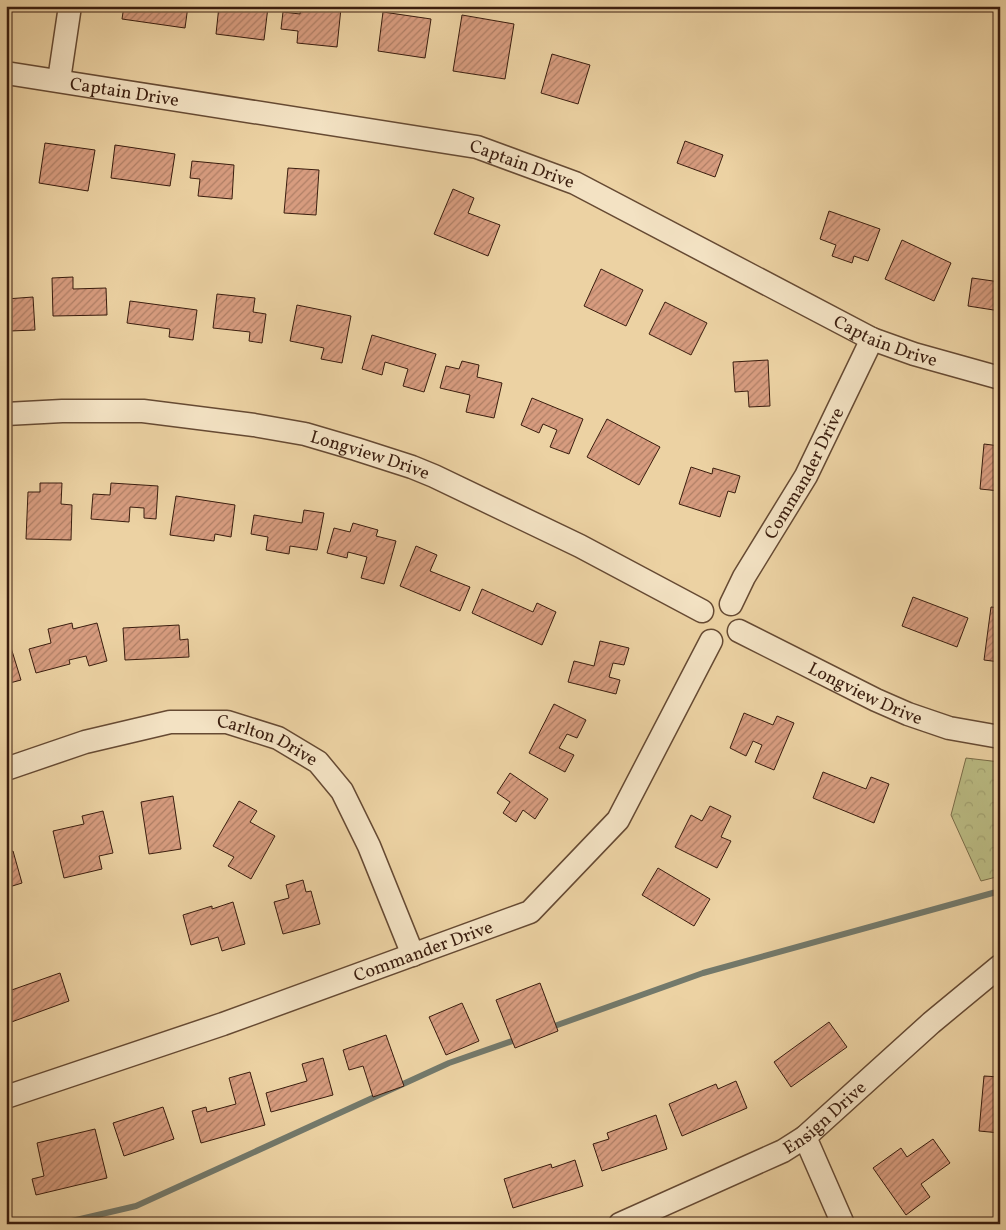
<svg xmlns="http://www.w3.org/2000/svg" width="1006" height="1230" viewBox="0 0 1006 1230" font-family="Vollkorn,serif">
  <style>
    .park { fill: url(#park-crowns); stroke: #7a6c48 }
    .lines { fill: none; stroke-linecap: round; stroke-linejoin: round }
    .stream { stroke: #73796b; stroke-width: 6 }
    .building { fill: url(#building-hatch); stroke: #3a1d0e }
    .minor-casing { stroke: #664a33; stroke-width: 25 }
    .minor { stroke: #f3e2c3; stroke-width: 22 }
    .labels { text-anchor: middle; stroke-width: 4.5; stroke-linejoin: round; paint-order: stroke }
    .street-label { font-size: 18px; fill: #3a1d0e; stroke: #f3e2c3 }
  </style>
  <defs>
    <pattern id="park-crowns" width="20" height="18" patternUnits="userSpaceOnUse" patternTransform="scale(1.25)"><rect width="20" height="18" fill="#babb83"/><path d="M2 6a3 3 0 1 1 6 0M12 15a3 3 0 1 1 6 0" fill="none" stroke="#a1a070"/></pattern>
    <pattern id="building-hatch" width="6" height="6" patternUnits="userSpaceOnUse" patternTransform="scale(1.25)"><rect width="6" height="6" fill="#d79c7f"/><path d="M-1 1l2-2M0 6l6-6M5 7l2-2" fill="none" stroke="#af7f66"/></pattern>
  </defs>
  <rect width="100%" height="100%" fill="#ecd2a3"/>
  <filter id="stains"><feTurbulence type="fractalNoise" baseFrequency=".004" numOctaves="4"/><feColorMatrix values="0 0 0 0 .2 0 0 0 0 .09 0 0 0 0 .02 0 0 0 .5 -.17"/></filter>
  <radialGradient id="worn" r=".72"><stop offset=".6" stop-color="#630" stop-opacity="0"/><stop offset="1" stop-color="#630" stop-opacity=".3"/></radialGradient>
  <path class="park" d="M 966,758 L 1000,762 L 1000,876 L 981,881 L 951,815 Z"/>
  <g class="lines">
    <path class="stream" d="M 549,1028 L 703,973 L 1000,891
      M 59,1224 L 136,1206 L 449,1063 L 518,1039"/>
  </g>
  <path class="building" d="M 124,6 L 188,6 L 185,28 L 122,19 Z
    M 219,6 L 268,7 L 264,40 L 216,34 Z
    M 301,6 L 326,6 L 341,8 L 337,47 L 297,43 L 298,31 L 281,29 L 283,12 L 300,14 Z
    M 383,12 L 431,19 L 425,58 L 378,51 Z
    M 462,15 L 514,24 L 505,79 L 453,71 Z
    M 552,54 L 590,65 L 578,104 L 541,93 Z
    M 685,141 L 723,155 L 715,177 L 677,163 Z
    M 45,143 L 95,150 L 88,191 L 39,183 Z
    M 115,145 L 175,154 L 170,186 L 111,178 Z
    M 192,161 L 234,165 L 232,199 L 198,196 L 200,179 L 190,178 Z
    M 288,168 L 319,170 L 316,215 L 284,213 Z
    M 453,189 L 474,198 L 468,213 L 500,225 L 488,256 L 434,234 Z
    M 829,211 L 880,229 L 868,261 L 854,256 L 852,263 L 832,256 L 836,245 L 820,239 Z
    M 902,240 L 951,263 L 934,301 L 885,279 Z
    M 601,269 L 643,290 L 626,326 L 584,306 Z
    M 73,277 L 73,289 L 106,288 L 107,315 L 53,316 L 52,278 Z
    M 972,278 L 1000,282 L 1000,311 L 968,306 Z
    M 217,294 L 255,298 L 253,312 L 266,314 L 262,343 L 249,341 L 250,332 L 213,328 Z
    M 33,297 L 35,330 L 10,331 L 9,322 L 6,322 L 6,299 Z
    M 130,301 L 197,310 L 193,340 L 169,337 L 170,329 L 127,323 Z
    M 665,302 L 707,323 L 691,355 L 649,334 Z
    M 297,305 L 351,316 L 342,363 L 321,359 L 324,348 L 290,341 Z
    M 372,335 L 436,354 L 424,392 L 403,386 L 408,369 L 385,362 L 382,375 L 362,369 Z
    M 768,360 L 770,406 L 749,407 L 748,391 L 735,392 L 733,362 Z
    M 462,361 L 479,365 L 477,377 L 502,383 L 494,418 L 466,412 L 470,395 L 440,388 L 446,366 L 459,369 Z
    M 532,398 L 583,419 L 569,454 L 550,447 L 557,430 L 543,424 L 539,433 L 521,425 Z
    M 607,419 L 660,447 L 639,485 L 587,457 Z
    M 984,444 L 1000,446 L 1000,491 L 980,489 Z
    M 691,467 L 712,474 L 713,468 L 740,476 L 735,493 L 728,491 L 720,517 L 679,504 Z
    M 40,483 L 62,483 L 61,504 L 72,505 L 71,540 L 26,539 L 28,492 L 40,492 Z
    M 111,483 L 158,486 L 156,519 L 144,518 L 144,508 L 130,507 L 129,522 L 91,519 L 93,494 L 110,495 Z
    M 176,496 L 235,505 L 231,537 L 215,534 L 214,541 L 170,535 Z
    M 304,510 L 324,513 L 317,550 L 290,546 L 289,554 L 266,550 L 268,537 L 251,534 L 254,515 L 302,523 Z
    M 353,523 L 378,530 L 376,536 L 396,541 L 384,584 L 361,578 L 367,557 L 348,552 L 347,558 L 327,553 L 334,528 L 350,532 Z
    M 416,546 L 437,555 L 430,571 L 470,587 L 460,611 L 400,586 Z
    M 482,589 L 533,612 L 537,603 L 556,612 L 542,645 L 472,613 Z
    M 913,597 L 968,618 L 957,647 L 902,626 Z
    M 991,607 L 1000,608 L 1000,662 L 984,660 Z
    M 72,623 L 73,629 L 97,623 L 107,661 L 89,666 L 86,656 L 69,660 L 70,664 L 36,673 L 29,649 L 51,643 L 48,629 Z
    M 179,625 L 180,640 L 188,639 L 189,657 L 125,660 L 123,628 Z
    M 8,638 L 21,680 L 6,684 L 6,639 Z
    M 600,641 L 629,648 L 624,665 L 613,663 L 609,677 L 620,680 L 616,694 L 568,682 L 574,661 L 594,666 Z
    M 554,704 L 586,720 L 577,738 L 567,734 L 559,748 L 574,755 L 565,772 L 529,753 Z
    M 744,713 L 773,725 L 777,716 L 794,723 L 774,770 L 755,762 L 762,745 L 753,741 L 746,756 L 730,748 Z
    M 823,772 L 866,789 L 871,777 L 889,784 L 874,823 L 813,798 Z
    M 510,773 L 548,799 L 535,819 L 523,810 L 516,822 L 503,813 L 510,802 L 497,793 Z
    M 173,796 L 181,849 L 149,854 L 141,802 Z
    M 239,801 L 257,811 L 250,822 L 275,836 L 251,879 L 228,866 L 234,857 L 213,846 Z
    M 710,806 L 731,816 L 721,837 L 731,841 L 717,868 L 675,847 L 691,815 L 702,821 Z
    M 103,811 L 113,853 L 99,856 L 102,869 L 64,878 L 53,831 L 84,824 L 82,816 Z
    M 13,851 L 22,883 L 6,888 L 6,853 Z
    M 658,868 L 710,899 L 694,926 L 642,895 Z
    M 303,880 L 306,892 L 311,891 L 320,924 L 283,934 L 274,902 L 289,898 L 286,885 Z
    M 233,902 L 245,944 L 222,951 L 218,937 L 191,945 L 183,915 L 212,906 L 212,909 Z
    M 60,973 L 69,1001 L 6,1024 L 6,992 Z
    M 540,983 L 558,1031 L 515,1048 L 496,1000 Z
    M 462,1003 L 479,1041 L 446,1055 L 429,1017 Z
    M 829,1022 L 847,1047 L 791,1087 L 774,1062 Z
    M 386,1035 L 404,1086 L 373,1097 L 363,1066 L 349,1070 L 343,1050 Z
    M 323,1058 L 333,1095 L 271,1112 L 266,1093 L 307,1081 L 302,1064 Z
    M 250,1072 L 265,1125 L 201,1143 L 192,1111 L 206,1107 L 207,1112 L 236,1104 L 229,1078 Z
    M 984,1076 L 1000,1077 L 1000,1133 L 979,1131 Z
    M 736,1081 L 747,1108 L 682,1136 L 669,1104 L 716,1084 L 718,1089 Z
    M 163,1107 L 174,1139 L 124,1156 L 113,1123 Z
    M 656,1115 L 667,1149 L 602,1171 L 593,1144 L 609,1139 L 607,1133 Z
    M 95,1129 L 107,1178 L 36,1195 L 32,1179 L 44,1176 L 37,1143 Z
    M 933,1139 L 950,1163 L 921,1184 L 930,1197 L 906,1215 L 873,1168 L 901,1148 L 907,1157 Z
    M 575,1160 L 583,1186 L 513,1208 L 504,1179 L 551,1164 L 552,1168 Z"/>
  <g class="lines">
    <defs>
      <g id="minor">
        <path id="s1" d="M 6,73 L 477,147 L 575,183 L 872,339 L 914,354 L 1000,378"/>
        <path d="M 59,80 L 70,6"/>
        <path id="s2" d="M 6,414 L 62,411 L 143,411 L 254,425 L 305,434 L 356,449 L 412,467 L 434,476 L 580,546 L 702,611"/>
        <path id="s3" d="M 731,604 L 744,577 L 806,476 L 872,339"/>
        <path id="s4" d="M 739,631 L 876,700 L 908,714 L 949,728 L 1000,737"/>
        <path id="s5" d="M 6,769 L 85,742 L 170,722 L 227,722 L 278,738 L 318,762 L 342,791 L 369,846 L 413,955"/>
        <path id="s6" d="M 6,1097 L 223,1024 L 530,912 L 618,820 L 711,641"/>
        <path d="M 805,1137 L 843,1224"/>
        <path id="s7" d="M 620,1224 L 783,1151 L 805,1137 L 931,1023 L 1000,966"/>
      </g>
    </defs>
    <use href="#minor" class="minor-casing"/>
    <use href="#minor" class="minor"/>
  </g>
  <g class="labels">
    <g class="street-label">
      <text dy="6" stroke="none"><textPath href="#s1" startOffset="120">Captain Drive</textPath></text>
      <text dy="6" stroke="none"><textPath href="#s1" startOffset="525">Captain Drive</textPath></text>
      <text dy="6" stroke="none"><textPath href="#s1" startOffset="930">Captain Drive</textPath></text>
      <text dy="6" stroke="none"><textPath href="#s2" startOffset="369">Longview Drive</textPath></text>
      <text dy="6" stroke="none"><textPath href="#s3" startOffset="150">Commander Drive</textPath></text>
      <text dy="6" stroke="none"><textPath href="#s4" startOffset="141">Longview Drive</textPath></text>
      <text dy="6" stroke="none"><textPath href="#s5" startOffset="272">Carlton Drive</textPath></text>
      <text dy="6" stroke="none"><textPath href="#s6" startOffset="442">Commander Drive</textPath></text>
      <text dy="6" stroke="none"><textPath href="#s7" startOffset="232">Ensign Drive</textPath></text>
    </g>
  </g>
  <rect width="1006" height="1230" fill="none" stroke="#ecd2a3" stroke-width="25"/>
  <rect x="8" y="8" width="991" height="1215" fill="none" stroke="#3a1d0e" stroke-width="2.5"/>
  <rect x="12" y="12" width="981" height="1205" fill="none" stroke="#3a1d0e"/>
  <rect width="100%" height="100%" filter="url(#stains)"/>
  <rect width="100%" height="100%" fill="url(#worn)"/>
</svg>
